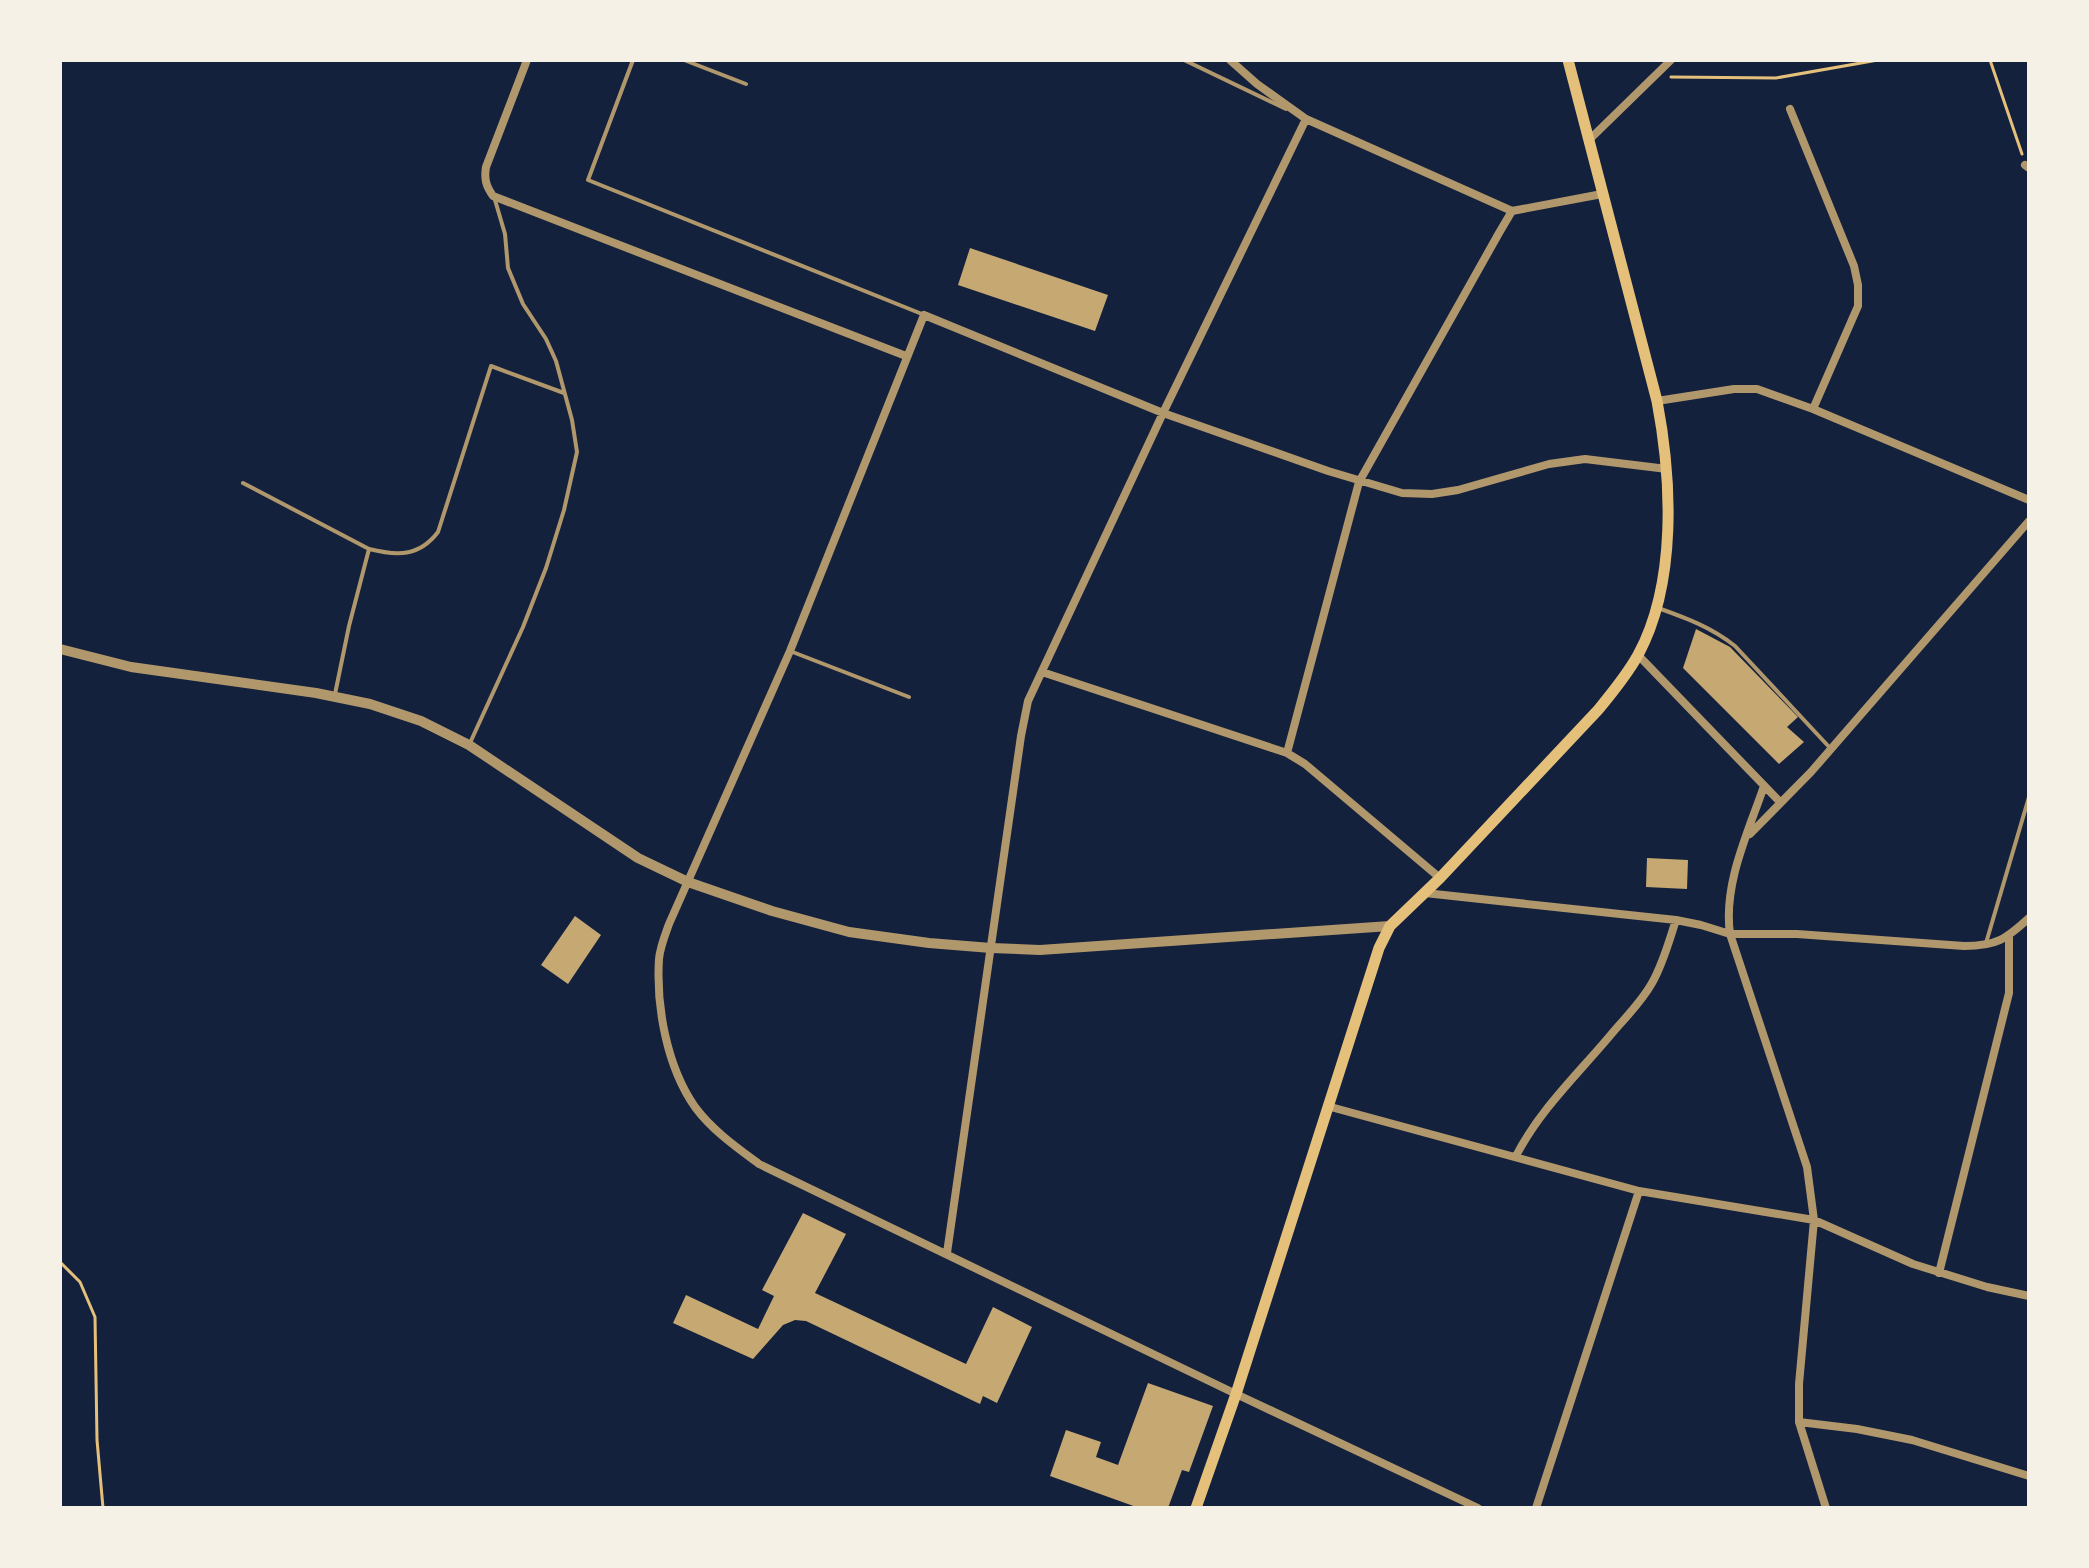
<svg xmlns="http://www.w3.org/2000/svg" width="2089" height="1568" viewBox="0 0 2089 1568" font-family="Overpass,sans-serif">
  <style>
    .building { fill: #c6a872 }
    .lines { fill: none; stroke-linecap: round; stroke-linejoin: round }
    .path { stroke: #e5c07b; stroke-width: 3 }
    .service { stroke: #b1986c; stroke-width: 4 }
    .minor { stroke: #b1986c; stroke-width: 8 }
    .tertiary { stroke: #b1986c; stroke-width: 10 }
    .secondary { stroke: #e5c07b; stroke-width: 11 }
  </style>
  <rect width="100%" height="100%" fill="#14213d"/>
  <path class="building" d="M 970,248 L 1108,295 L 1095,331 L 958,285 Z
    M 1696,629 L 1730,647 L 1798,717 L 1787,727 L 1804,742 L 1779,764 L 1683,668 Z
    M 1647,858 L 1688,860 L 1687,889 L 1646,887 Z
    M 575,916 L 601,935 L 568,984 L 541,965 Z
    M 803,1213 L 846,1234 L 815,1293 L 966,1364 L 993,1307 L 1032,1327 L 997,1403 L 983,1396 L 980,1404 L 806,1321 L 795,1320 L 783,1325 L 753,1359 L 673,1323 L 686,1295 L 758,1329 L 774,1296 L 762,1290 Z
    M 1148,1383 L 1213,1406 L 1189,1472 L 1182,1470 L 1168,1508 L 1139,1508 L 1050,1476 L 1066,1430 L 1101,1442 L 1096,1457 L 1118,1465 Z"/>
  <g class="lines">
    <path class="path" d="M 1990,60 L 2022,154
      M 1671,77 L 1776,78 L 1878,60
      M 60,1262 L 80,1282 L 95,1317 L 97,1440 L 103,1508"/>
    <path class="service" d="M 633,60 L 588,180 L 922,314
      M 684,60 L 746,84
      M 1184,60 L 1286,109
      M 243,483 L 369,549
      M 1658,608 C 1686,618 1711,627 1735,646 L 1831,749
      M 790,651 L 909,697
      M 335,694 L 349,626 L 369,549 C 397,556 419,557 438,532 L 491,366 L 564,393
      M 470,743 L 523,627 L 546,568 L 564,510 L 577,452 L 572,420 L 556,361 L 546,339 L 523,304 L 508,268 L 505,234 L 495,200
      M 1986,943 L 2029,797"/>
    <path class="minor" d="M 527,60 L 486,167 C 484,179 486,186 493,196 L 906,356
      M 1230,60 L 1257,84 L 1306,119 L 1512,211
      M 1790,109 L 1854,266 L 1858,285 L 1858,306 L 1813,409
      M 1589,140 L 1671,60
      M 2025,165 L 2029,168
      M 1657,401 L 1734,389 L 1757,389 L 1813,409 L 2029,500
      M 1638,655 L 1780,802
      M 1042,672 L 1287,753 L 1305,764 L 1440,878
      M 1287,753 L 1359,482 L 1499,233 L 1512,211 L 1602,194
      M 1764,786 C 1748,833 1723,884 1730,934 L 1807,1167 L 1814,1220 L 1799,1384 L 1799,1422 L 1826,1508
      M 1750,834 L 1811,772 L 2029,521
      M 1425,893 L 1676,920 L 1701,925 L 1730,934 L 1797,934 L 1964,946 C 1997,946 2006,939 2029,918
      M 1327,1106 L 1639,1191 L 1814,1220 L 1913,1264 L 1987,1287 L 2029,1296
      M 1516,1156 C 1540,1109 1580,1072 1614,1031 C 1627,1016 1642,1001 1652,983 C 1663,964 1669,941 1676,920
      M 947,1253 L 1021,736 L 1028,701 L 1163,413 L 1306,119
      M 1939,1273 L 2009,993 L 2009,936
      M 1799,1422 L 1857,1429 L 1912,1440 L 2029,1476
      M 1478,1508 L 1236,1394 L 759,1164 C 736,1147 712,1130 695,1107 C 667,1067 656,1007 659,959 C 660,947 665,935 669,924 L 790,651 L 924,315 L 1163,413 L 1328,471 L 1402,493 L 1432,494 L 1458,490 L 1549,464 L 1585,459 L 1667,469
      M 1536,1508 L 1639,1191"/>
    <path class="tertiary" d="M 60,649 L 131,667 L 316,693 L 370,704 L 421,721 L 469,745 L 638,858 L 688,882 L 772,911 L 849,932 L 929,943 L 991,948 L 1040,950 L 1390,926"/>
    <path class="secondary" d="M 1196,1508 L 1236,1394 L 1379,948 L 1390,926 L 1440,878 L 1598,710 C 1612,693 1627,675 1638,655 C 1677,583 1672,480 1657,401 L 1568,60"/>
  </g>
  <rect width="2089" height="1568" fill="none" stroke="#f6f1e7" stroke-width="124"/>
</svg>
